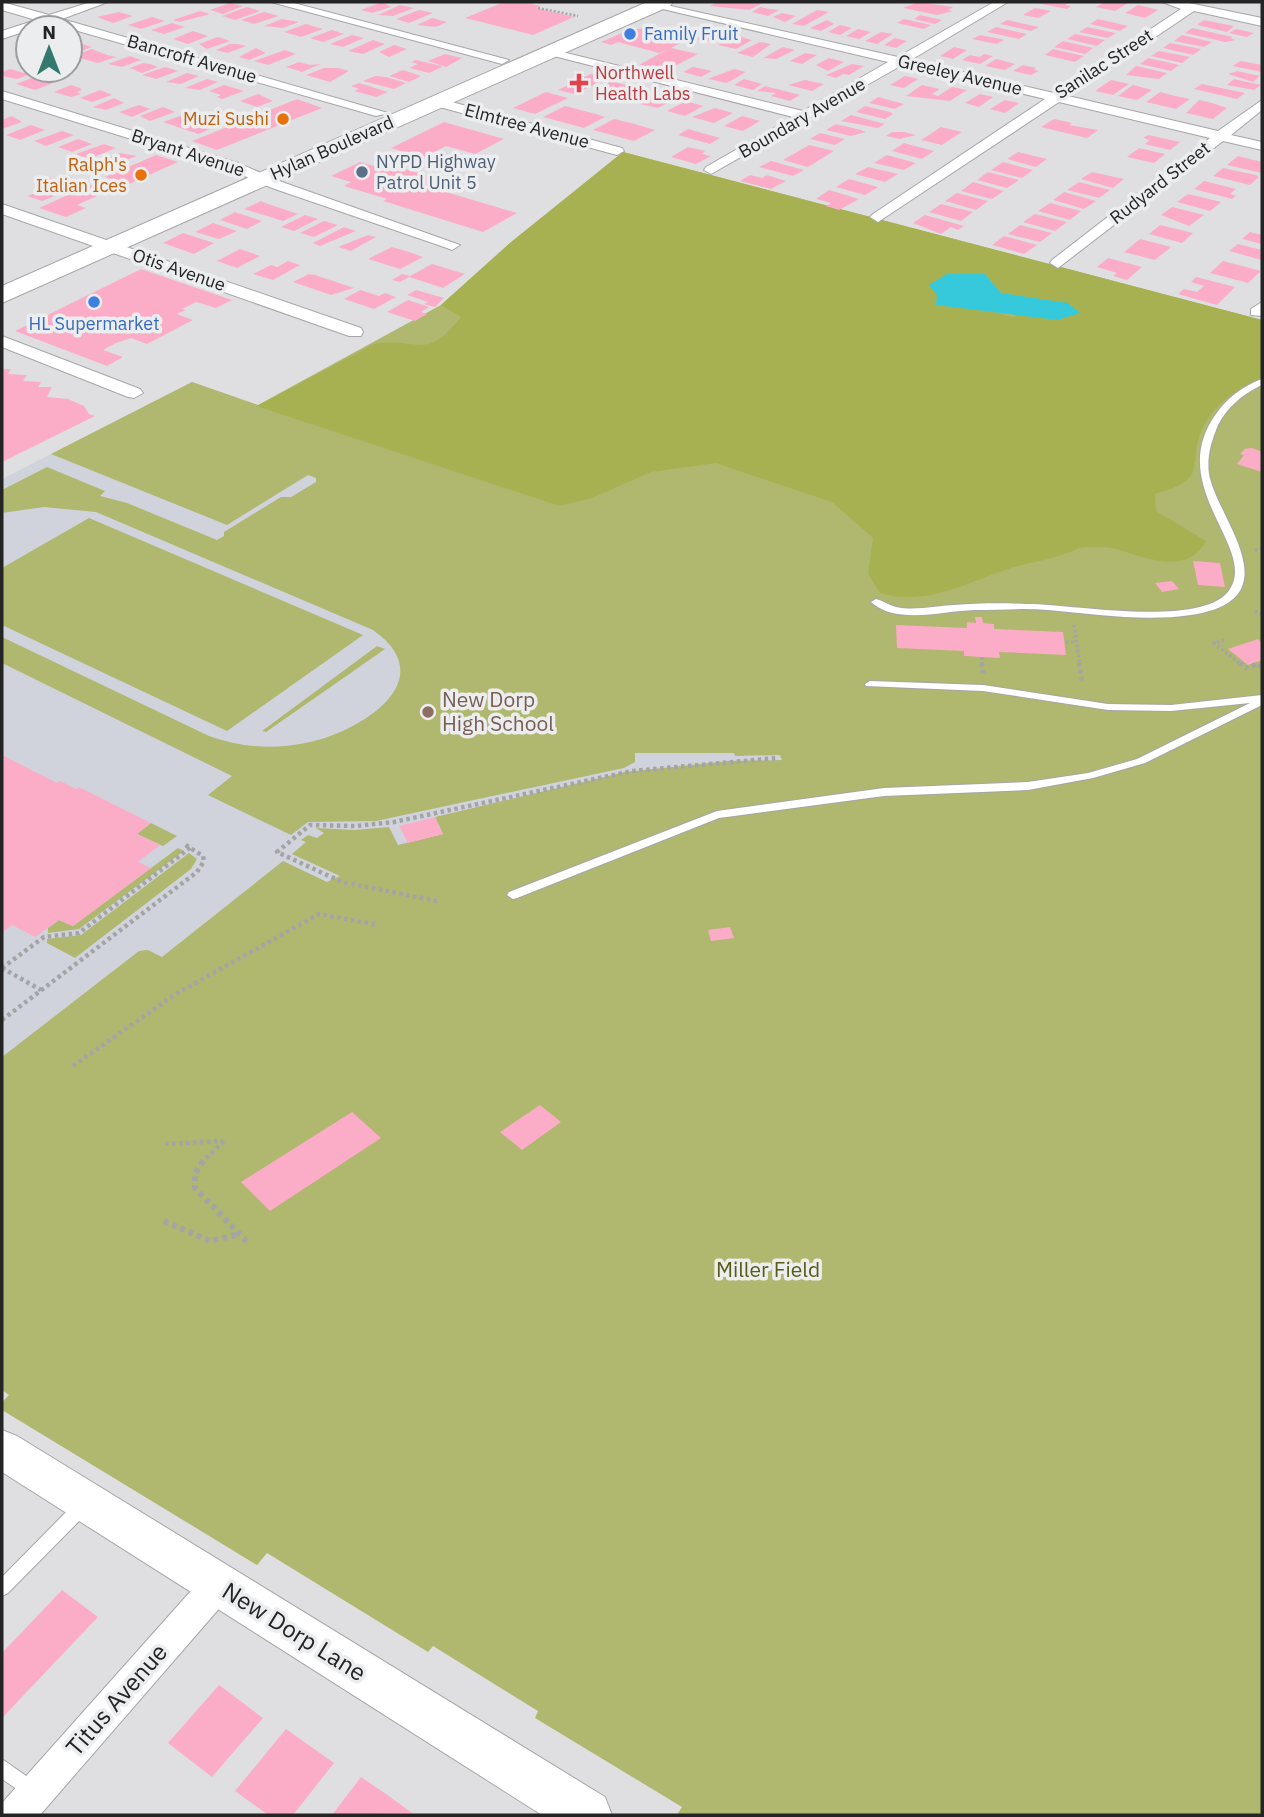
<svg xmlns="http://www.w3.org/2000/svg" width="1264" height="1817" viewBox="0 0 1264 1817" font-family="'IBM Plex Sans',sans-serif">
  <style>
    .built { fill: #d1d3dc }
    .green { fill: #b0b76e }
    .forest { fill: #a8b151; fill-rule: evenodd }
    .water { fill: #35c9db }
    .building { fill: #fbadc7 }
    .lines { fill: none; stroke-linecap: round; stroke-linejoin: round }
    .lane-casing { stroke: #a6a6a8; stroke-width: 2 }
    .street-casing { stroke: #a6a6a8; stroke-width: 2 }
    .secondary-casing { stroke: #a6a6a8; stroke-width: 2 }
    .primary-casing { stroke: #a6a6a8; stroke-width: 2 }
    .path-far3 { stroke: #a4a4a6; stroke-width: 2.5; stroke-dasharray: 2 2; stroke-linecap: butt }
    .path-far2 { stroke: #a4a4a6; stroke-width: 3.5; stroke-dasharray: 2.5 2.5; stroke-linecap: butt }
    .path-far1 { stroke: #a4a4a6; stroke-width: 4.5; stroke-dasharray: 3.5 3.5; stroke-linecap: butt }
    .path { stroke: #a4a4a6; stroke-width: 6; stroke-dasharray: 4.5 4.5; stroke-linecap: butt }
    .lane { fill: #fff; fill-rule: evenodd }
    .street { fill: #fff; fill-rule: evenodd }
    .secondary { fill: #fff; fill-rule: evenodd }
    .primary { fill: #fff; fill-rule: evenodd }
    .shop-dot { fill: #3f7fe0; stroke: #ecedef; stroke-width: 2.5 }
    .health-dot { fill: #e0444e; stroke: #ecedef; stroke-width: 2.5 }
    .food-dot { fill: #e8710a; stroke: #ecedef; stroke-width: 2.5 }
    .service-dot { fill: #5c6f8a; stroke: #ecedef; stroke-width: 2.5 }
    .education-dot { fill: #8d6e63; stroke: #ecedef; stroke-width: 2.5 }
    .labels { text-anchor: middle; stroke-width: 7; stroke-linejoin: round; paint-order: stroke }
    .far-shop-label { font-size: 18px; fill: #366cbe; stroke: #ecedef; text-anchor: start }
    .far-street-label { font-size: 18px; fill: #242425; stroke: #ecedef }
    .far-health-label { font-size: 18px; fill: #be3a42; stroke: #ecedef; text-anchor: start }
    .far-food-label { font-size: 18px; fill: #c56008; stroke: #ecedef; text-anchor: end }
    .far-service-label { font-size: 18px; fill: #4e5e75; stroke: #ecedef; text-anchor: start }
    .education-label { font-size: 21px; fill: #785e54; stroke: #ecedef; text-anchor: start }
    .park-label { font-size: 21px; fill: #575b15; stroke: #ecedef }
    .near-street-label { font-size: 24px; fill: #242425; stroke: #ecedef }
  </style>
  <rect width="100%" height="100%" fill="#dfdfe2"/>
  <path class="built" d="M 192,382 L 274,411 L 864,766 L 2,1085 L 2,479 Z"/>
  <path class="green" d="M 623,152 L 1262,320 L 1262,1815 L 677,1815 L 682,1807 L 535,1718 L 538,1711 L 433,1646 L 428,1652 L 267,1553 L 257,1565 L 2,1410 L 2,1402 L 9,1395 L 2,1390 L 2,1057 L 139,951 L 148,950 L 162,957 L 283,861 L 327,882 L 340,876 L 292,854 L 306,842 L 301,840 L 308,835 L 317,838 L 324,833 L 316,828 L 355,830 L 389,827 L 398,845 L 443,834 L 435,817 L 625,772 L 729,761 L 782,760 L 780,755 L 735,756 L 734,753 L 635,753 L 635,762 L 624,768 L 376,821 L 308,822 L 291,835 L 208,795 L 232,776 L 2,663 L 2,637 L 209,736 C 242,748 276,750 310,742 C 360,731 444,680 373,630 L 96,512 L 44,507 L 2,513 L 2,490 L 47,467 L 105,491 L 100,496 L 127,503 L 217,540 L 224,536 L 224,532 L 281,497 L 291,497 L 316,482 L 316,478 L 308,475 L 227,525 L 51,454 L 192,382 L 258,405 L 441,305 L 510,243 Z
    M 89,518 L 363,635 L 227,731 L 2,625 L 2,568 Z
    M 377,646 L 385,649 L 266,732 L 262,731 Z
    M 151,823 L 177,836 L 163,846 L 137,834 Z
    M 178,848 L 184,851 L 79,929 L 48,933 L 48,928 L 59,920 L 73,926 Z
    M 189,853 L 197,859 L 191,869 L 75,958 L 47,943 L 47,939 L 81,935 Z"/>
  <path class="forest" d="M 623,152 L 1262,320 L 1262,378 C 1235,388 1205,411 1198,441 C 1194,454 1198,472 1186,481 C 1178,487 1165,491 1155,494 L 1156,511 L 1206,541 C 1188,574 1152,560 1123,551 C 1108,546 1094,546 1079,548 C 1058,559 1034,561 1011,568 C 968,582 926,607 880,593 L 868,574 L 873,538 L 832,502 L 716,463 L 651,472 L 592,498 L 559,506 L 257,406 L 374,344 C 418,336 425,363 461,317 L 441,305 L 510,243 ZM 985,274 L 1001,293 L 1047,300 L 1013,317 L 978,308 L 936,304 L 937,295 Z"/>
  <path class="water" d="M 947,274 L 985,274 L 1001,293 L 1068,303 L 1080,313 L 1057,320 L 936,305 L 937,295 L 929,285 Z"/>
  <path class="building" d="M 382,2 L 391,7 L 372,13 L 361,10 Z
    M 504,2 L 536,2 L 531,4 L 541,6 L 536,8 L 574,17 L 533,35 L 465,18 Z
    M 718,2 L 765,2 L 749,10 L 710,6 Z
    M 918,2 L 953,7 L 948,10 L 953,11 L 937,15 L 903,8 Z
    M 1071,2 L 1065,5 L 1071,6 L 1067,9 L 1037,3 Z
    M 1105,2 L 1120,2 L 1128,3 L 1115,11 L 1096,7 Z
    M 230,3 L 243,6 L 223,14 L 210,10 Z
    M 400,5 L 414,8 L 393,16 L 378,15 Z
    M 1138,5 L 1147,7 L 1158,10 L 1145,18 L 1125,13 Z
    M 247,7 L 260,11 L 235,20 L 222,16 Z
    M 760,7 L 770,9 L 779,10 L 768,16 L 752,12 Z
    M 1035,8 L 1051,11 L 1038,18 L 1023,15 Z
    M 419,10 L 433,13 L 409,23 L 396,19 Z
    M 817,10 L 829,12 L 804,26 L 792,24 Z
    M 200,11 L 210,14 L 180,22 L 173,20 Z
    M 119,12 L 133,16 L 113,23 L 97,17 Z
    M 264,12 L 279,16 L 254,24 L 241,20 Z
    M 782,13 L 796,16 L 785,22 L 773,17 Z
    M 920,15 L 942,20 L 935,24 L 914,19 Z
    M 152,17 L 165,21 L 141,29 L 128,25 Z
    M 432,18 L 447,22 L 435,27 L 417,25 Z
    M 282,19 L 299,22 L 283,28 L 264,26 Z
    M 904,19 L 931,25 L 924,29 L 897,23 Z
    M 1098,19 L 1128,26 L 1120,31 L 1090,24 Z
    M 827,20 L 834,24 L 821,31 L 810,28 Z
    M 1007,20 L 1039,27 L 1031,31 L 1000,24 Z
    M 1204,20 L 1234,26 L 1227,32 L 1197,25 Z
    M 172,23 L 185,27 L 164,34 L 151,30 Z
    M 306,24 L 323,29 L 301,37 L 284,32 Z
    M 840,25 L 852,28 L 840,35 L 828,32 Z
    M 996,27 L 1027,34 L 1019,39 L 987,32 Z
    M 1087,27 L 1116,33 L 1108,38 L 1079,32 Z
    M 646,28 L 689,39 L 671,48 L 698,54 L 665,71 L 639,65 L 668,49 L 659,53 L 618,42 L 611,45 L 601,42 L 629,30 Z
    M 1192,28 L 1233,37 L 1230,38 L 1236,40 L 1225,42 L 1185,33 Z
    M 858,29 L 871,32 L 859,39 L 846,36 Z
    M 1236,29 L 1254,33 L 1247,37 L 1229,33 Z
    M 332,30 L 344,34 L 323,42 L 310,38 Z
    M 193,31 L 208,36 L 188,44 L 173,39 Z
    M 709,32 L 712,33 L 724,35 L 711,42 L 696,39 Z
    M 881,32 L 893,34 L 877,44 L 865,41 Z
    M 1075,34 L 1105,40 L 1097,46 L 1067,39 Z
    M 352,35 L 364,38 L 343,47 L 330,44 Z
    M 980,35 L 1001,39 L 1004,40 L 997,44 L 972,39 Z
    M 1182,35 L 1212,42 L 1204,47 L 1174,41 Z
    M 737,36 L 752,40 L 736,49 L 718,45 Z
    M 218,37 L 230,41 L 207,49 L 199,44 Z
    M 895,38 L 907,41 L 896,48 L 884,45 Z
    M 373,40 L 385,44 L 363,54 L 348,51 Z
    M 1063,41 L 1093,48 L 1085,54 L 1054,47 Z
    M 760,42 L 771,44 L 753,57 L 737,53 Z
    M 79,43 L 92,47 L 70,55 L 70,46 Z
    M 1170,43 L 1201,49 L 1193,55 L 1163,48 Z
    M 230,44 L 238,44 L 246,46 L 228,53 L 216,50 Z
    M 394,45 L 407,49 L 389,57 L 379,52 Z
    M 783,47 L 795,50 L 776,59 L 763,58 Z
    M 954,47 L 967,50 L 953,59 L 940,56 Z
    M 256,48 L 266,53 L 249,60 L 239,57 Z
    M 92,49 L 107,55 L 116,57 L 98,63 L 72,56 Z
    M 1053,49 L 1084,56 L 1075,62 L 1045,55 Z
    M 285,50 L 296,54 L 268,65 L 254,61 Z
    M 1159,51 L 1190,57 L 1182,63 L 1151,56 Z
    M 805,53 L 817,55 L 802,64 L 790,61 Z
    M 445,54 L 462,58 L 446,67 L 428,61 Z
    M 984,54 L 993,56 L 980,64 L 962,60 L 970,55 L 980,57 Z
    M 130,56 L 141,60 L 122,67 L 108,64 Z
    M 829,58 L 844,62 L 828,71 L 816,65 Z
    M 1148,58 L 1179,65 L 1171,71 L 1140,64 Z
    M 996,59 L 1001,60 L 1015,64 L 1005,70 L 985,66 Z
    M 416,60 L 441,66 L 442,67 L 429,73 L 409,68 L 418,64 L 411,62 Z
    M 1240,61 L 1262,65 L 1262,72 L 1233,66 Z
    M 299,62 L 310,65 L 321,64 L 302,72 L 286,67 Z
    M 143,63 L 150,64 L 158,67 L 142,73 L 130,68 Z
    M 852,64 L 864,66 L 849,75 L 843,74 L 836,78 L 826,75 Z
    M 1023,65 L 1036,68 L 1034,70 L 1039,71 L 1031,75 L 1013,71 Z
    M 1136,66 L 1167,73 L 1159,79 L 1126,75 Z
    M 165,67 L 178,71 L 156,79 L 142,75 Z
    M 693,67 L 712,71 L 701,77 L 683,72 Z
    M 324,68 L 338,68 L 349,71 L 330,82 L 306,75 Z
    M 10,69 L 24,73 L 34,73 L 17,79 L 2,76 L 2,72 Z
    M 734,69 L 746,72 L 727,83 L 708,79 Z
    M 403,70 L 421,76 L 409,82 L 389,76 Z
    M 1237,71 L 1260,76 L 1253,82 L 1228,74 Z
    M 187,73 L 199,76 L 181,84 L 166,82 Z
    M 42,74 L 59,76 L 54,78 L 61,80 L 35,90 L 16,84 Z
    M 591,74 L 608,78 L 575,94 L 558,90 Z
    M 375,76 L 386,77 L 406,83 L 394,89 L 363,81 Z
    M 905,76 L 918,79 L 904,88 L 890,85 Z
    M 207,79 L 218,82 L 200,90 L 185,88 Z
    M 744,79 L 762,84 L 753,90 L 734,85 Z
    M 1234,79 L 1261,85 L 1254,90 L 1227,85 Z
    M 805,80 L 824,84 L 812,91 L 788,85 Z
    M 1111,80 L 1129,84 L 1113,95 L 1095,91 Z
    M 611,81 L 629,86 L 613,93 L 600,89 Z
    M 359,83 L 388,92 L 376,97 L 354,91 L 359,89 L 351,86 Z
    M 1202,84 L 1245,93 L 1237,99 L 1194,89 Z
    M 71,85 L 80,88 L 82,90 L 77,92 L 81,94 L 71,97 L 54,92 Z
    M 224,85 L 244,91 L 222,99 L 217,97 L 221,95 L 209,91 Z
    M 922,85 L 940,89 L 932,94 L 938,96 L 952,87 L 967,90 L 950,101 L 906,96 Z
    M 1133,85 L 1152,90 L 1137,100 L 1118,96 Z
    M 765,86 L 800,95 L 790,101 L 771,96 L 776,93 L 757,91 Z
    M 633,88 L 647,91 L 630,100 L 615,97 Z
    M 100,90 L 112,95 L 92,102 L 80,98 Z
    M 546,92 L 568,98 L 535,114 L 513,108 Z
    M 1160,92 L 1175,96 L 1190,99 L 1176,109 L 1146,102 Z
    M 258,94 L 273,101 L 257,107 L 240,101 Z
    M 659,94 L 677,98 L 658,108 L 640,104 Z
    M 980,94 L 993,97 L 979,107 L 965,103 Z
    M 878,97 L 904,104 L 895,109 L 869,103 Z
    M 114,98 L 124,103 L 106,110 L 93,107 Z
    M 297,99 L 322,108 L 217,150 L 192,141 Z
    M 1005,100 L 1019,103 L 1005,113 L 990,109 Z
    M 1199,100 L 1212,103 L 1227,108 L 1213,119 L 1186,113 Z
    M 686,101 L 703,106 L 685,116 L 667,111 Z
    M 139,105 L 150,109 L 132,117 L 119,112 Z
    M 565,106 L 596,114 L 605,117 L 584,128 L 543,117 Z
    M 865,106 L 890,112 L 893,114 L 885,119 L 856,112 Z
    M 163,107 L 175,112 L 150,121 L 140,116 Z
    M 715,108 L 733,113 L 714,123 L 692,117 Z
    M 851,115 L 885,124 L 878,128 L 841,121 Z
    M 12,116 L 22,122 L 2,129 L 2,120 Z
    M 180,116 L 200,122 L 192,126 L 210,129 L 198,134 L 163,122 Z
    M 742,116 L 760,121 L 743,131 L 724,126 Z
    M 614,119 L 631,123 L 655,130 L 634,141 L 593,130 Z
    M 1054,119 L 1072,123 L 1069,125 L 1098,130 L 1087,138 L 1041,127 Z
    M 444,122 L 504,139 L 475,154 L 446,146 L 423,158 L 391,148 Z
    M 836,124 L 861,130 L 866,132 L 851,136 L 826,130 Z
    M 31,125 L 45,130 L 20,140 L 6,135 Z
    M 941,127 L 962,132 L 942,145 L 921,140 Z
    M 688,129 L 720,138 L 710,144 L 678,135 Z
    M 62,131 L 74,135 L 46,146 L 34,141 Z
    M 892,132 L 904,132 L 916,135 L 900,139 L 886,136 Z
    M 820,133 L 845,139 L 835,145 L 810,139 Z
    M 1148,135 L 1180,142 L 1170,150 L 1145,144 L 1150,140 L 1143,138 Z
    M 78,139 L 92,144 L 72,152 L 58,147 Z
    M 904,143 L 934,151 L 922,159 L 892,151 Z
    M 104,144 L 116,148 L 89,159 L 76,154 Z
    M 809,145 L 834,151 L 808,167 L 783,160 Z
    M 688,147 L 705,151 L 702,154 L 711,156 L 696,164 L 671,157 Z
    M 1139,148 L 1165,154 L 1154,163 L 1127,157 Z
    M 1018,152 L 1047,159 L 1036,167 L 1007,159 Z
    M 120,153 L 137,156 L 108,167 L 100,164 L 107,162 L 102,160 Z
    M 156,155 L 178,162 L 127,185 L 105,177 Z
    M 887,155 L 916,163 L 904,170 L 874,163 Z
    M 1238,156 L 1262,162 L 1262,173 L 1227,165 Z
    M 771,161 L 804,170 L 793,176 L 759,167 Z
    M 360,162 L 377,167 L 385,163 L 449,182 L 436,189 L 517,213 L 483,232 L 383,201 L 387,199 L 344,186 L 351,182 L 331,176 Z
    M 1003,162 L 1033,170 L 1022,178 L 991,170 Z
    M 868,167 L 898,174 L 885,182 L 855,174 Z
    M 1223,168 L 1256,175 L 1259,177 L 1250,185 L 1213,176 Z
    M 988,172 L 1019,180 L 1007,188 L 977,180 Z
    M 1092,172 L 1124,179 L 1113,188 L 1081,179 Z
    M 750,175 L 762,178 L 767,175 L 786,181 L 771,189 L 740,181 Z
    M 50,178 L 62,182 L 48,188 L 36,184 Z
    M 849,179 L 878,187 L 865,195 L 836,187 Z
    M 101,180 L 119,186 L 77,205 L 86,208 L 66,217 L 39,208 Z
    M 1204,181 L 1236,189 L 1230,194 L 1236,196 L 1232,199 L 1194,189 Z
    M 973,182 L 1004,191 L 992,199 L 961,191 Z
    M 1079,182 L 1110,190 L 1099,198 L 1067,190 Z
    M 47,189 L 55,191 L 51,195 L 55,196 L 42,201 L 27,196 Z
    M 829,190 L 859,199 L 839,210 L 826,206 L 831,203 L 816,199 Z
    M 1064,192 L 1096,201 L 1084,209 L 1053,200 Z
    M 957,193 L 988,201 L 976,210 L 945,201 Z
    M 1188,194 L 1221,202 L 1210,211 L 1177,202 Z
    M 261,201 L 268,204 L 298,214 L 283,221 L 244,209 Z
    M 1050,203 L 1081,211 L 1070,220 L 1038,211 Z
    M 941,204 L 973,212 L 961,221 L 929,212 Z
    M 1172,207 L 1204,215 L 1189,226 L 1161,215 Z
    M 235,212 L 262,221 L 247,229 L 220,220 Z
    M 1035,214 L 1067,222 L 1055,231 L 1023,222 Z
    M 305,215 L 318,219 L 294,231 L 281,227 Z
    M 925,215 L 964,226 L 958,230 L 951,227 L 941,234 L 913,223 Z
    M 324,221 L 338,225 L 314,237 L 300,233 Z
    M 213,223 L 237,231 L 219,239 L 195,232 Z
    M 1020,225 L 1052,233 L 1040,242 L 1008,234 Z
    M 1160,225 L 1193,233 L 1182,243 L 1149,234 Z
    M 344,227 L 356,231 L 320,246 L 313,243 Z
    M 1250,232 L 1262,235 L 1262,244 L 1242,239 Z
    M 183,233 L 214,243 L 194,254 L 163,243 Z
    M 368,235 L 376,237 L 351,251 L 338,247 Z
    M 1004,236 L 1037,245 L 1024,254 L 992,245 Z
    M 1140,239 L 1171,247 L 1155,260 L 1124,252 Z
    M 1238,244 L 1262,250 L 1262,260 L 1229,251 Z
    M 392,247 L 409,252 L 423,257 L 400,269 L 368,259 Z
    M 240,249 L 260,256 L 237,268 L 217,261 Z
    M 1108,258 L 1142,267 L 1127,280 L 1113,276 L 1117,273 L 1097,267 Z
    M 288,261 L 300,265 L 273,280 L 253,274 L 271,265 L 277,267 Z
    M 1223,261 L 1261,271 L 1248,283 L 1210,273 Z
    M 432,264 L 465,274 L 443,288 L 409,277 L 400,282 L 392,280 L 402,274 L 410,276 Z
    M 141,269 L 232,300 L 216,308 L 196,302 L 182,309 L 186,310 L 177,314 L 193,320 L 147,344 L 131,338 L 116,343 L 103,350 L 123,357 L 107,366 L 15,331 Z
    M 309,274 L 315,275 L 354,288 L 331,295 L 293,282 Z
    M 1196,277 L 1235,287 L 1217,305 L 1178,294 L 1184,289 L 1197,292 L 1204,286 L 1191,282 Z
    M 360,290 L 379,296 L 385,293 L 396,297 L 374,309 L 344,299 Z
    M 416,290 L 444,298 L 435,307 L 424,304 L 428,302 L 407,295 Z
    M 408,300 L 429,307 L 421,312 L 427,314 L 415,321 L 387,312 Z
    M 2,369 L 11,369 L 8,374 L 27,375 L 23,381 L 41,382 L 38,387 L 52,387 L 47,397 L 68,399 L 84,406 L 89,414 L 95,416 L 2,462 Z
    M 1252,448 L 1262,452 L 1262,472 L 1237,464 L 1244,455 L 1240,454 L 1245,449 Z
    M 1193,561 L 1220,563 L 1225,587 L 1198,585 Z
    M 1172,581 L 1179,589 L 1162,592 L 1155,583 Z
    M 975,617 L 982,617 L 983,623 L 994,624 L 994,629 L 1063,632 L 1066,655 L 999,652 L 1000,658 L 964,656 L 964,651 L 897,648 L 896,625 L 967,628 L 967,622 L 976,623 Z
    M 1258,639 L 1262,643 L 1262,660 L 1248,665 L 1228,649 Z
    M 2,755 L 57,783 L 60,781 L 76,789 L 79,787 L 151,823 L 137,834 L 160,845 L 138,862 L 151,868 L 73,926 L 59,920 L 35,937 L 12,925 L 2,933 Z
    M 435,817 L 443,834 L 408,843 L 399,826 Z
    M 730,927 L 734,938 L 711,941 L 708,930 Z
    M 540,1105 L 561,1122 L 522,1150 L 500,1132 Z
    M 352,1112 L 381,1138 L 270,1211 L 241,1182 Z
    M 62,1590 L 98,1617 L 2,1718 L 2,1653 Z
    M 219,1685 L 263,1718 L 212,1777 L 168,1743 Z
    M 286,1729 L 334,1763 L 293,1815 L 268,1815 L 235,1791 Z
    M 361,1777 L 386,1794 L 412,1813 L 332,1815 Z"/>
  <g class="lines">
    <defs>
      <path id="lane" d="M 1262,379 L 1262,385 C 1242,394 1222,411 1215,433 C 1210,446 1207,459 1209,474 C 1215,507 1257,557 1241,589 C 1232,606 1210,612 1191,615 C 1143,622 1096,614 1048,610 C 1024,608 999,610 974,610 C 943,611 896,625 871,602 L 876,599 C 883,601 889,605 896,607 C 915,611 935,606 954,605 C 979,603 1004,603 1029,604 C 1071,604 1206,629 1230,589 C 1257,547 1164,486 1216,414 C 1227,398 1243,386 1262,379 Z
        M 870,681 L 983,685 L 1108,704 L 1171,705 L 1262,695 L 1262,705 L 1145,763 L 1093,778 L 1028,790 L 884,796 L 719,818 L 517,898 L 513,899 L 507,895 L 509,892 L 717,811 L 884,788 L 1028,782 L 1088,773 L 1137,759 L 1250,703 L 1171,711 L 1108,710 L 983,691 L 866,686 L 865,684 Z
        M 83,1499 L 89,1501 L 91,1506 L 89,1511 L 8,1593 L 2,1596 L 2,1577 L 77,1501 Z
        M 2,1759 L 39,1785 L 42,1791 L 39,1797 L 33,1800 L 2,1779 Z"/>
      <path id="street" d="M 2,2 L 49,15 L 91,2 L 108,2 L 62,19 L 388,113 L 376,116 L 50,23 L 2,39 L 2,31 L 36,20 L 2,10 Z
        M 271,2 L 290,2 L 509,60 L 502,64 Z
        M 653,2 L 898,57 L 994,2 L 1008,2 L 911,60 L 1054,93 L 1181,9 L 1162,2 L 1184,2 L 1262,18 L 1262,26 L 1194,11 L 1068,96 L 1218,131 L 1262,100 L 1262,110 L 1231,135 L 1262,142 L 1262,150 L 1223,141 L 1058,268 L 1050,263 L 1052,260 L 1210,138 L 1059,102 L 878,222 L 870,217 L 873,214 L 1045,99 L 902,65 L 711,174 L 704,170 L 706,167 L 793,117 L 546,54 L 546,48 L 803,111 L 888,62 L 654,7 Z
        M 2,91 L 238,163 L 282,182 L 460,245 L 452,250 L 447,248 L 272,188 L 228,169 L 2,99 Z
        M 437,98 L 622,148 L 624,151 L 617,155 L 432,105 L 432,99 Z
        M 2,204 L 361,328 L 363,332 L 361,336 L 349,336 L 2,214 Z
        M 1262,302 L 1262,316 L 1251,315 L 1251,309 Z
        M 2,336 L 140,389 L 143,393 L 134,398 L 128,397 L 2,347 Z
        M 218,1570 L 230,1574 L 235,1585 L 230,1596 L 40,1815 L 2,1815 L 3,1802 L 206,1574 Z"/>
      <path id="secondary" d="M 2,1430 L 17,1436 L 605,1797 L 612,1815 L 542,1815 L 2,1472 Z"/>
      <path id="primary" d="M 647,2 L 673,2 L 670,6 L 2,303 L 2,286 Z"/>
    </defs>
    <use href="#lane" class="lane-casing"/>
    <use href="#street" class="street-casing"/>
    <use href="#secondary" class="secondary-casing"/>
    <use href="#primary" class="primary-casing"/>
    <path class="path-far3" d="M 538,8 L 578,16"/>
    <path class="path-far2" d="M 1255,550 L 1262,549
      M 1255,611 L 1262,615
      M 1074,625 L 1080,665
      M 1224,640 L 1214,643 L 1242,665
      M 1066,642 L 1076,642
      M 982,657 L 982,665
      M 1254,665 L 1258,665"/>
    <path class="path-far1" d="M 982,663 L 983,674
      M 1079,663 L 1082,681
      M 1240,663 L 1246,668 L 1257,664 L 1262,668
      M 437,901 L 342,882 L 277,852 L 310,825 L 356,826 L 394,822 L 632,771 L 777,758
      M 2,968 L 44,937 L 79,933 L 191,847
      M 2,968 L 41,990
      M 2,1020 L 197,872 L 204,861 L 203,856 L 184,844
      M 73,1066 L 174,995 L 319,914 L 378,925
      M 165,1144 L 223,1141
      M 201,1163 L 224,1141"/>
    <path class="path" d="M 203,1161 L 195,1173 L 195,1188 L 248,1243
      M 164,1221 L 210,1241 L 240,1234"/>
    <use href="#lane" class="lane"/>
    <use href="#street" class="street"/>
    <use href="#secondary" class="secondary"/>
    <use href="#primary" class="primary"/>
  </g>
  <g class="shop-dot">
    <circle cx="630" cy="34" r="7"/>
    <circle cx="94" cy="302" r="7"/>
  </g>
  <path class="health-dot" d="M575.5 72.5h7v7h7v7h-7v7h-7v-7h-7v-7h7z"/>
  <g class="food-dot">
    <circle cx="283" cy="119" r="7"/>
    <circle cx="141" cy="175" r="7"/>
  </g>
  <circle class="service-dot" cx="362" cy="172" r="7"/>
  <circle class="education-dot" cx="428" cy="712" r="7"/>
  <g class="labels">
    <g class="far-shop-label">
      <text x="644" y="40">Family Fruit</text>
      <text x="94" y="330" text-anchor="middle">HL Supermarket</text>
    </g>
    <g class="far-street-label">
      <text transform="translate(192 59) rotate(16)" y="6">Bancroft Avenue</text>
      <text transform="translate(1104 64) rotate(-33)" y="6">Sanilac Street</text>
      <text transform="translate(960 75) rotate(13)" y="6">Greeley Avenue</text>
      <text transform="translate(802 118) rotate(-30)" y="6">Boundary Avenue</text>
      <text transform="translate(527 126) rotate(15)" y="6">Elmtree Avenue</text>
      <text transform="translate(332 148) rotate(-24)" y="6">Hylan Boulevard</text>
      <text transform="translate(188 153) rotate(18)" y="6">Bryant Avenue</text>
      <text transform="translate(1160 183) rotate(-38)" y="6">Rudyard Street</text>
      <text transform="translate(179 270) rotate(19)" y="6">Otis Avenue</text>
    </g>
    <g class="far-health-label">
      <text x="595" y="79">Northwell<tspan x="595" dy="21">Health Labs</tspan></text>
    </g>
    <g class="far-food-label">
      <text x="269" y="125">Muzi Sushi</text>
      <text x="127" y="171">Ralph's<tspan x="127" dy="21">Italian Ices</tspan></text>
    </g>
    <g class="far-service-label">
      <text x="376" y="168">NYPD Highway<tspan x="376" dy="21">Patrol Unit 5</tspan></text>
    </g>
    <g class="education-label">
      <text x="442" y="707">New Dorp<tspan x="442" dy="24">High School</tspan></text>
    </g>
    <g class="park-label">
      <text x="768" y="1277">Miller Field</text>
    </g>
    <g class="near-street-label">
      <text transform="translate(294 1632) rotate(32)" y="8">New Dorp Lane</text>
      <text transform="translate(117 1700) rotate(-49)" y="8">Titus Avenue</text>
    </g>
  </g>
  <rect width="1264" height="1817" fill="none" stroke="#242425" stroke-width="7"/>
  <g transform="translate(49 49)"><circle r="33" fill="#ecedef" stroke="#9c9d9e" stroke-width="2"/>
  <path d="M0-5L12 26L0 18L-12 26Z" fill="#33796e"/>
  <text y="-10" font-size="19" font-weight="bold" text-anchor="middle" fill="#242425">N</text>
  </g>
</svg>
